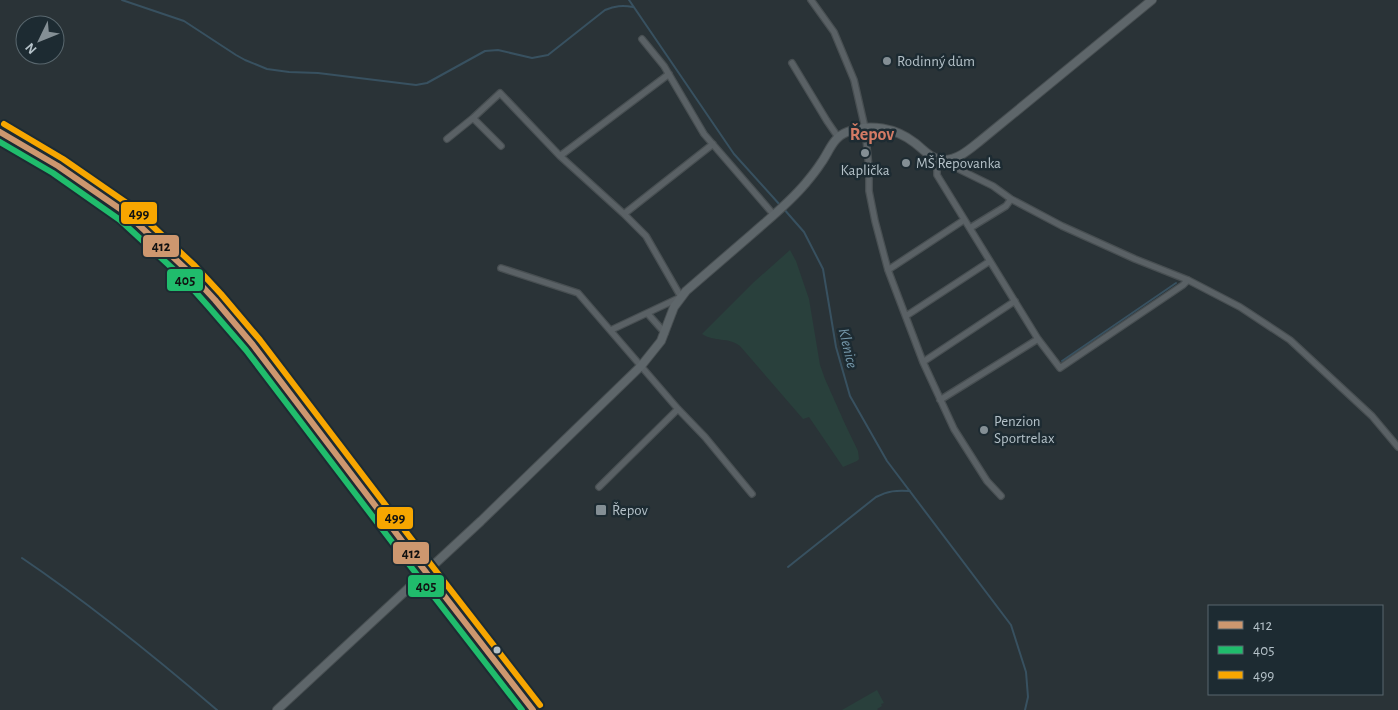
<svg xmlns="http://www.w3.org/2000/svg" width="1398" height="710" viewBox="0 0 1398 710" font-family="'Alegreya Sans',sans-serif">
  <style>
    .green { fill: #29403c }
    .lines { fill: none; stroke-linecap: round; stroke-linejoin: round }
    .stream { stroke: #385160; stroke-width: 2 }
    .street-casing { stroke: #484f52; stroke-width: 8 }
    .secondary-casing { stroke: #484f52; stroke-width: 10 }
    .primary-casing { stroke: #485054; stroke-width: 11 }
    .street { stroke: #5a6165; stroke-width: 5.5 }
    .secondary { stroke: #5e666a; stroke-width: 8 }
    .primary { stroke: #5c6367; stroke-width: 9 }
    .bus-1-casing { stroke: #1d2b32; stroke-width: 10 }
    .bus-2-casing { stroke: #1d2b32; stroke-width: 10 }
    .bus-3-casing { stroke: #1d2b32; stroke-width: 10 }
    .bus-1 { stroke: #cd976f; stroke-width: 6 }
    .bus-2 { stroke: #20bc6c; stroke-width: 6 }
    .bus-3 { stroke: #f7a600; stroke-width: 6 }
    .poi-dot { fill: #848f95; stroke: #1d2b32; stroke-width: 2 }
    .bus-dot { fill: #b4c1c8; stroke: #1d2b32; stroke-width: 2 }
    .labels { text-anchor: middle; stroke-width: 5; stroke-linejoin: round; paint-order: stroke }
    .poi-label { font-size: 15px; fill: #b4c1c8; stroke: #1d2b32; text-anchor: start }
    .water-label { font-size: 16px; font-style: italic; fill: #7598ab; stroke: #1d2b32 }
    .quarter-label { font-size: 18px; font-weight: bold; fill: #d37b65; stroke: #1d2b32 }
    .line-badge { stroke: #1d2b32; stroke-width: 2 }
    .pale-badge-label { font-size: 14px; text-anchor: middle; font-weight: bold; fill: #111 }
  </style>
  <rect width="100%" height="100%" fill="#2a3337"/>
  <path class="green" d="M 790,250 L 796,261 L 809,299 L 820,365 L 825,379 L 845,424 L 858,451 L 859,459 L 857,461 L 843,467 L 809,417 L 803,419 L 740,346 C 729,337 714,342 702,334 L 754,282 Z
    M 877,690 L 884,703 L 881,704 L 882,706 L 877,709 L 878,710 L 842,710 Z"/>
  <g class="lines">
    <path class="stream" d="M 122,0 L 184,21 L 236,55 L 245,60 L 267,69 L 289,72 L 318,73 L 416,85 L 427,83 L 485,51 L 498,50 L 532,58 L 548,55 L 605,10 C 615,6 622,5 633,7
      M 629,0 L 734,154 L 780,205
      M 783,208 L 804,232 L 823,269 L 836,347 L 850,396 L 887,461 L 1011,625 L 1026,672 L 1028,697 L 1025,710
      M 1062,361 L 1176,283
      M 22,558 C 90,604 154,656 217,710
      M 788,567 L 876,497 C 888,491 896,490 910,491"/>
    <defs>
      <path id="street" d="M 811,0 L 834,32 L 854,80 L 865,128 L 869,168 L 869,191 L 875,221 L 888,270 L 923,362 L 954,429 L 987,481 L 1001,496
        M 642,39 L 664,66 L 704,134 L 774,215
        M 792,63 L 827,121 L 838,137
        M 473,118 L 500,93 L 560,156 L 624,214 L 646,236 L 681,297 L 611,330
        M 447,139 L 473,118 L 501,146
        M 560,156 L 669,74
        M 624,214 L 713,144
        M 970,228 L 1006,206 L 1011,199
        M 501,268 L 578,293 L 678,409 L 705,437 L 752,494
        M 888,270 L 964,220
        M 1188,280 L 1183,285 L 1060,368 L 1038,339 L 937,175 L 937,166 L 940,160 L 993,186 L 1011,199 L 1062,226 L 1135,259 L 1188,280 L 1240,307 L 1290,340 L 1372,416 L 1398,447
        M 648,314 L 665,333
        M 906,316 L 990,261
        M 923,362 L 1015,301
        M 940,400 L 1038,339
        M 599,487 L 678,409"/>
      <path id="secondary" d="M 277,710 L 481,521 L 641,366 L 661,341 L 674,307 L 686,291 C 708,272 730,253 752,234 C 770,218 789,203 805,184 C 810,178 816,171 821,163 C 829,152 833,137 847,132 C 870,123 896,128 915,143 C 924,150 932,160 944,160 C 958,160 970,149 980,141 L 1152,0"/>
      <path id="primary" d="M 0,132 L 58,166 L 126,213 L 189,272 L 215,300 L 253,345 L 415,558 L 533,710"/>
    </defs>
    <use href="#street" class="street-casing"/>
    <use href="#secondary" class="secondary-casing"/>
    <use href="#primary" class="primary-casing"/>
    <use href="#street" class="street"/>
    <use href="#secondary" class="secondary"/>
    <use href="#primary" class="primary"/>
    <defs>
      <path id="bus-1" d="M 0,132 L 58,166 L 126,213 L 189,272 L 215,300 L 253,345 L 415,558 L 533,710"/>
      <path id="bus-2" d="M 0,142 L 53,173 L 120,220 L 183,278 L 208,306 L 246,350 L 408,563 L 522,710"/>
      <path id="bus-3" d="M 4,124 L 63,159 L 131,206 L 195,266 L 221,294 L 260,340 L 422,553 L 540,705"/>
    </defs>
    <use href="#bus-1" class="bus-1-casing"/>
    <use href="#bus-2" class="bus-2-casing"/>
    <use href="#bus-3" class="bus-3-casing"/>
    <use href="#bus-1" class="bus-1"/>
    <use href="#bus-2" class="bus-2"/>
    <use href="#bus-3" class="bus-3"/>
  </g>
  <g class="poi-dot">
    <circle cx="887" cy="61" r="5"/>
    <circle cx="865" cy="153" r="5"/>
    <circle cx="906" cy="163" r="5"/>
    <circle cx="984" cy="430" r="5"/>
    <rect x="595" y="504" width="12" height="12" rx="2.5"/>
  </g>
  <circle class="bus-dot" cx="497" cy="650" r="4.5"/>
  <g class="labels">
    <g class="poi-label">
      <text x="897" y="66">Rodinný dům</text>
      <text x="916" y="168">MŠ Řepovanka</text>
      <text x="865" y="175" text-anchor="middle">Kaplička</text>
      <text x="994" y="426">Penzion<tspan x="994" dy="17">Sportrelax</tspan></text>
      <text x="612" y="515">Řepov</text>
    </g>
    <g class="water-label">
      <text transform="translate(849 348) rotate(77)" y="6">Klenice</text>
    </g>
    <g class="quarter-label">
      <text x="872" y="140">Řepov</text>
    </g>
  </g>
  <g class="line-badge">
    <rect x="120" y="201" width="38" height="24" rx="5" fill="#f7a600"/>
    <rect x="142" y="234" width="38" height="24" rx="5" fill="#cd976f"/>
    <rect x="166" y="268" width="38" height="24" rx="5" fill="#20bc6c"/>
    <rect x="376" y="506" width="38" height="24" rx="5" fill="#f7a600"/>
    <rect x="392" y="541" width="38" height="24" rx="5" fill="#cd976f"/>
    <rect x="407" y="574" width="38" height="24" rx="5" fill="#20bc6c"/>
  </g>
  <g class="pale-badge-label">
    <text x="139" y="218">499</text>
    <text x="161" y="251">412</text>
    <text x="185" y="285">405</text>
    <text x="395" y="522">499</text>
    <text x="411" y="558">412</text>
    <text x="426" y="591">405</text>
  </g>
  <rect x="1208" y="605" width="175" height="90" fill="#1d2b32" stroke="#59676e"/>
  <rect x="1218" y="621" width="25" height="8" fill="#cd976f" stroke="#59676e"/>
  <text x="1253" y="630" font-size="15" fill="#b4c1c8">412</text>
  <rect x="1218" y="646" width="25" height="8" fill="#20bc6c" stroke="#59676e"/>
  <text x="1253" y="655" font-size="15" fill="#b4c1c8">405</text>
  <rect x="1218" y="671" width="25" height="8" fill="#f7a600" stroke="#59676e"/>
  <text x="1253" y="680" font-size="15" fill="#b4c1c8">499</text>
  <g transform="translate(40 40) rotate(227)"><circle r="24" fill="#1d2b32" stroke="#59676e"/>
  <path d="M0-4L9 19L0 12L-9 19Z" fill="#848f95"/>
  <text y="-8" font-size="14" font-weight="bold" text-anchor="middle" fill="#b4c1c8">N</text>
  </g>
</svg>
